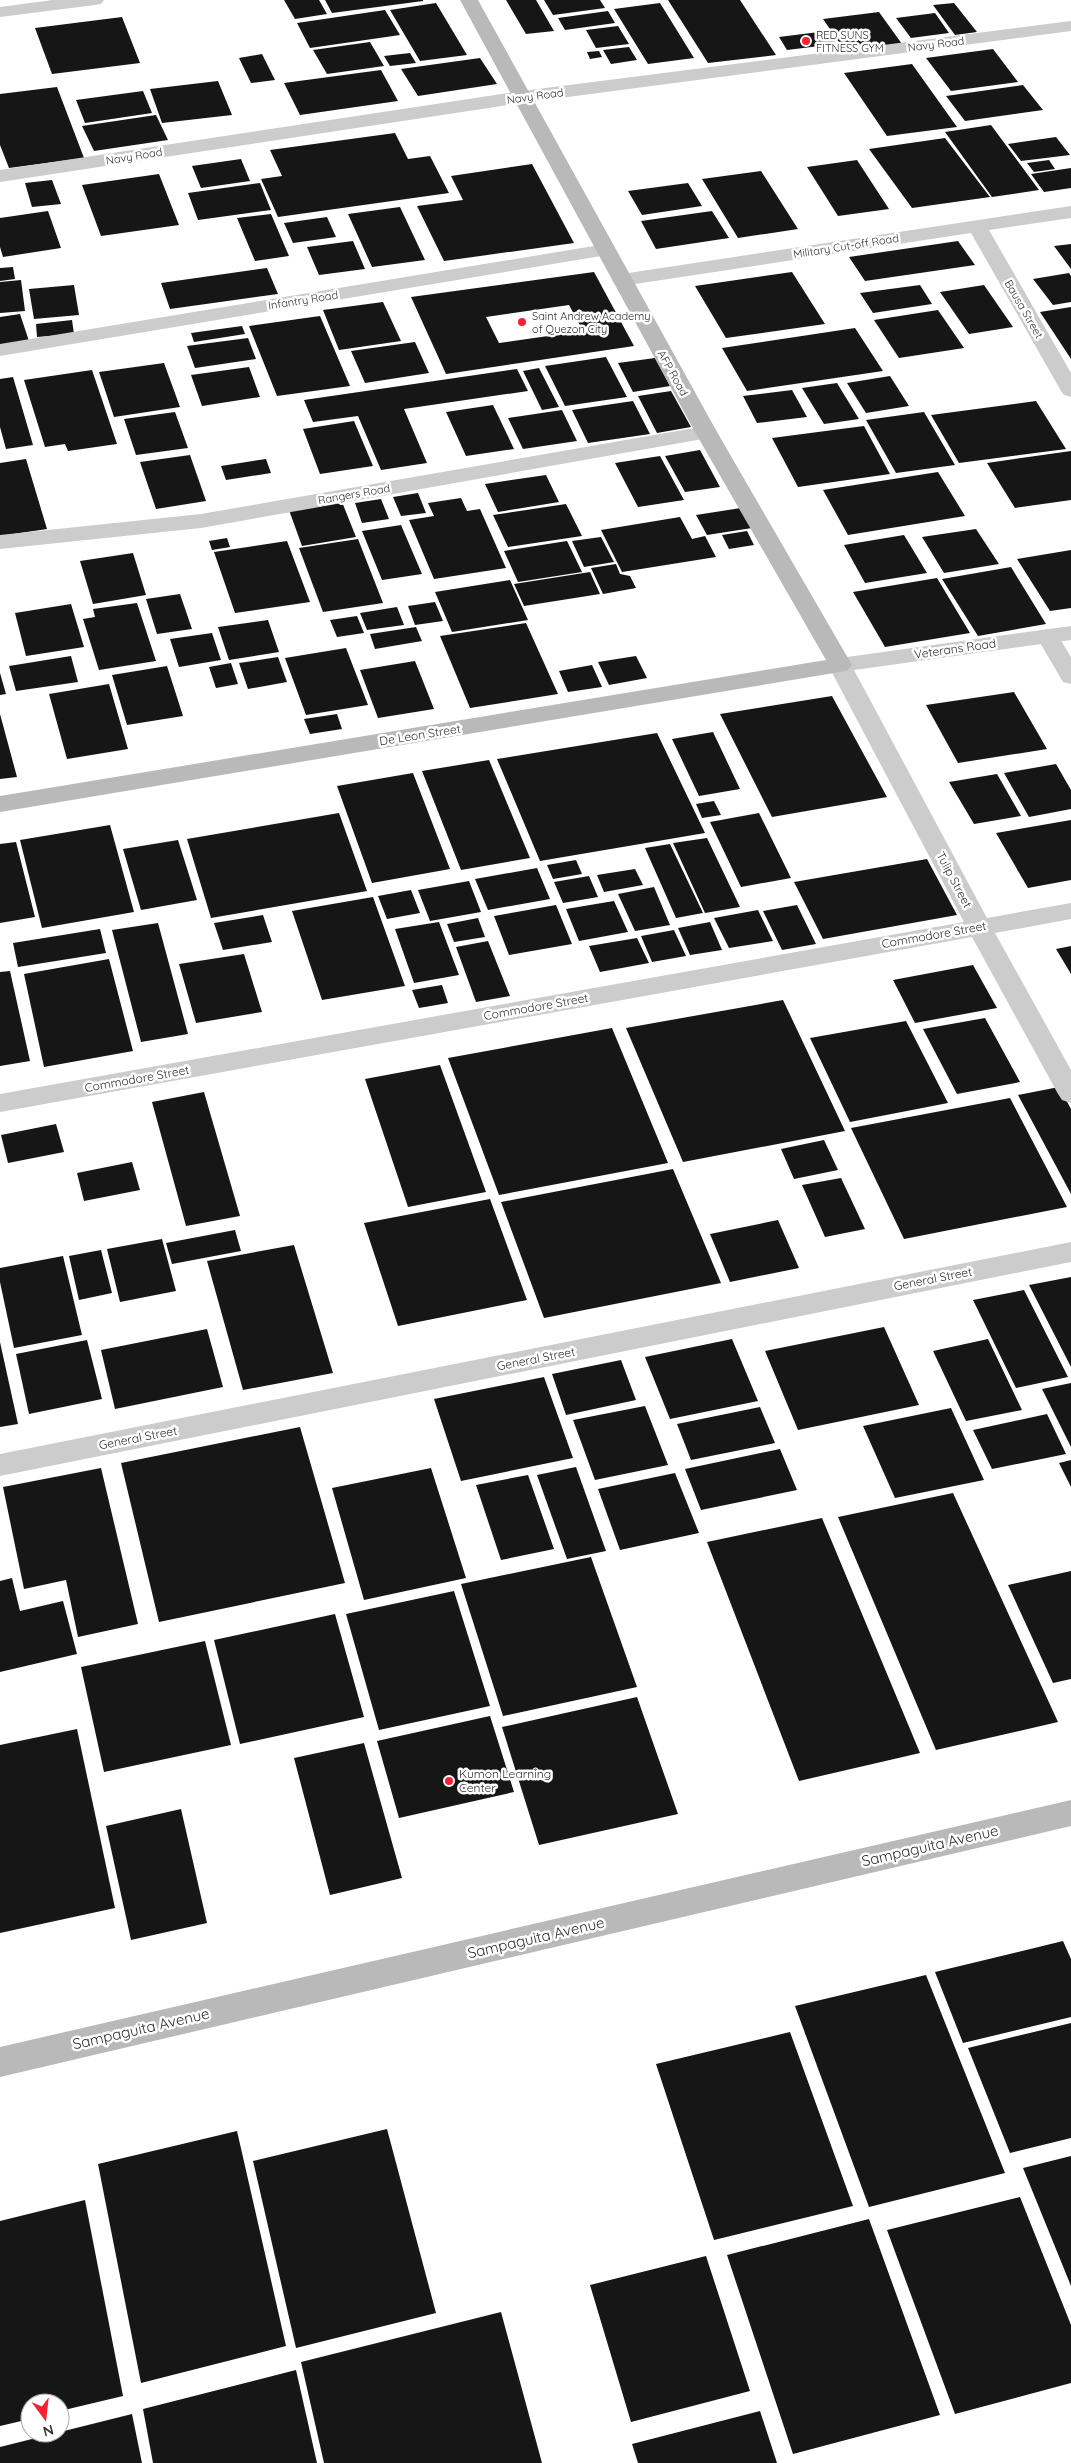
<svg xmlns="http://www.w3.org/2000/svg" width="1071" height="2463" viewBox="0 0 1071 2463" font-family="Quicksand,sans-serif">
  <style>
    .building { fill: #161616; fill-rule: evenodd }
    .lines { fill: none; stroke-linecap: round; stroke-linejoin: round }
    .lane { fill: #ccc; fill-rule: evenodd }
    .street { fill: #ccc; fill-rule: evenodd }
    .secondary { fill: #b9b9b9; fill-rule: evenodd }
    .poi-dot { fill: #f72133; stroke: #fff; stroke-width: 2 }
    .labels { text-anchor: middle; stroke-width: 5; stroke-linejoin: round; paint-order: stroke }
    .far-poi-label { font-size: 11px; fill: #2f2f2f; stroke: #fff; text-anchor: start }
    .far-street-label { font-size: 11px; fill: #2f2f2f; stroke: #fff }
    .street-label { font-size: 12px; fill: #2f2f2f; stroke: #fff }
    .poi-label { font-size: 12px; fill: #2f2f2f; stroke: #fff; text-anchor: start }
    .near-street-label { font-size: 15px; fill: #2f2f2f; stroke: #fff }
  </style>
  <rect width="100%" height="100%" fill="#fff"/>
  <path class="building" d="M 284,0 L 319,0 L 327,14 L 295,19 Z
    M 325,0 L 423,0 L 423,1 L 332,13 Z
    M 506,0 L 536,0 L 554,31 L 526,34 Z
    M 544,0 L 600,0 L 605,8 L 553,15 Z
    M 668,0 L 740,0 L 776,55 L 708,63 Z
    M 436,3 L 467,55 L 420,61 L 390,10 Z
    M 660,3 L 694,58 L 648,64 L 614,9 Z
    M 954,3 L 977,32 L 955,35 L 933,5 Z
    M 385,10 L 400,35 L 310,48 L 297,23 Z
    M 608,11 L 615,23 L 565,30 L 558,18 Z
    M 879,12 L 902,44 L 845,51 L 823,19 Z
    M 935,13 L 949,33 L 911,38 L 896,18 Z
    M 122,17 L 140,63 L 52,74 L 35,28 Z
    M 618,26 L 629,44 L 596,48 L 586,30 Z
    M 827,31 L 836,44 L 787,50 L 779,37 Z
    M 370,42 L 384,66 L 327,74 L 313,50 Z
    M 629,47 L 637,60 L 611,64 L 603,50 Z
    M 993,49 L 1018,82 L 951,91 L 926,58 Z
    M 599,51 L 602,57 L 590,59 L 587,52 Z
    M 410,53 L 416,63 L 390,66 L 384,56 Z
    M 262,54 L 275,80 L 251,83 L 239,58 Z
    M 480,58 L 497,84 L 418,96 L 401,69 Z
    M 912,64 L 957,127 L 887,136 L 844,73 Z
    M 381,70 L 398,101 L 300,115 L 284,83 Z
    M 218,81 L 232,115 L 162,123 L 150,89 Z
    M 1023,85 L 1043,110 L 965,121 L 946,96 Z
    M 57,87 L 84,158 L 9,168 L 0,145 L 0,94 Z
    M 143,91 L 152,113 L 85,123 L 76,100 Z
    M 156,115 L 168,140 L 94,151 L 82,126 Z
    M 991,125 L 1039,190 L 992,197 L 945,132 Z
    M 395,133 L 408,159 L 430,156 L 449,193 L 278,217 L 261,179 L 282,176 L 270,150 Z
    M 1056,137 L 1070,155 L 1021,161 L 1008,144 Z
    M 945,138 L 990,197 L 912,208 L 869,149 Z
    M 241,159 L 250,181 L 201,188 L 192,166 Z
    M 857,160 L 889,209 L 838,216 L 807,167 Z
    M 1049,160 L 1055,169 L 1034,172 L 1027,163 Z
    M 532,164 L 574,243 L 444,261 L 417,206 L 463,200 L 451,176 Z
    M 1071,168 L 1071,188 L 1044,192 L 1031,174 Z
    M 761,171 L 798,229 L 738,238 L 702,179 Z
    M 159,174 L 179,225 L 101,236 L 82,185 Z
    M 52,180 L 61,204 L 32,207 L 25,183 Z
    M 260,183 L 271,210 L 198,220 L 188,193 Z
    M 688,183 L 702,206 L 642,215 L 628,191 Z
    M 400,207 L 425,260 L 372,267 L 348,214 Z
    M 48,211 L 61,248 L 3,257 L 0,247 L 0,218 Z
    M 712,211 L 729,238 L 656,249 L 641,221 Z
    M 271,214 L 289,256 L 255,261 L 237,218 Z
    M 327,217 L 336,237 L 293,243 L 284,223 Z
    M 353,241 L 365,269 L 319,275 L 307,247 Z
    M 958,241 L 975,265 L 865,281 L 849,257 Z
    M 1071,244 L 1071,269 L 1054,246 Z
    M 13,267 L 15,279 L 0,281 L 0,268 Z
    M 267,268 L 278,294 L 170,309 L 161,283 Z
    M 594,272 L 634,346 L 446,374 L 411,297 ZM 569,305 L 583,331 L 499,343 L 486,317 Z
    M 792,272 L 825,324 L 726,338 L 695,286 Z
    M 1069,273 L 1071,276 L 1071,302 L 1053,305 L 1033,279 Z
    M 21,280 L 25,311 L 0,313 L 0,282 Z
    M 74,285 L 79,315 L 34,319 L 29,289 Z
    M 920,285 L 932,304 L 873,313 L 860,293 Z
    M 984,285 L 1013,327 L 969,334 L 940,292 Z
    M 383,302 L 401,341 L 339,350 L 323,310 Z
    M 1071,307 L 1071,359 L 1040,312 Z
    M 938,310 L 964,348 L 899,358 L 874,320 Z
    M 20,314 L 29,341 L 0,345 L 0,317 Z
    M 320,316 L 350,386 L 277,396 L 249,326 Z
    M 72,320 L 74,334 L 37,337 L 36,324 Z
    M 242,326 L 245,334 L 194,342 L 191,333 Z
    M 855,328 L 883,371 L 747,391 L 722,348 Z
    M 248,338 L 256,359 L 195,368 L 187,346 Z
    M 415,342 L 429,373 L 365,383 L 351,351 Z
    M 606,357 L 627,397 L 565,406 L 545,366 Z
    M 655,358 L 670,386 L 633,392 L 618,363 Z
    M 164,363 L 180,407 L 114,417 L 99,372 Z
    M 249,367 L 260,397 L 202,406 L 191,375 Z
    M 539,368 L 559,407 L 542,410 L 523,371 Z
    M 517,369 L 528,391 L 404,409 L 427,463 L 381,470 L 358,416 L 313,422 L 304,400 Z
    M 92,370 L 117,444 L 68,451 L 65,444 L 45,447 L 24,380 Z
    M 890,376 L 909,406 L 866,413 L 847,383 Z
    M 13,377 L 33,445 L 6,449 L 0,427 L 0,379 Z
    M 837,383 L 859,419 L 824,424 L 802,388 Z
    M 792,390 L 807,417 L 757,423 L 743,396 Z
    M 671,391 L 691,427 L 657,433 L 638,396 Z
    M 633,401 L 650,434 L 588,443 L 572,410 Z
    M 1036,401 L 1066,449 L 959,463 L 931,415 Z
    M 493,405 L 514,449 L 466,456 L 446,412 Z
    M 562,410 L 577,441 L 523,449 L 508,418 Z
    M 175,412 L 188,448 L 136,455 L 124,419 Z
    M 924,412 L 955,465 L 896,473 L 866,420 Z
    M 354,421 L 373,466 L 320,474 L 303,429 Z
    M 864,426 L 890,474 L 798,487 L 772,438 Z
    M 700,450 L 720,487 L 685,492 L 665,456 Z
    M 1071,451 L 1071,500 L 1015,508 L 987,463 Z
    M 190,455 L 206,501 L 156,509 L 140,462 Z
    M 660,456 L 684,500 L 638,507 L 615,463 Z
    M 26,459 L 47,529 L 0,536 L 0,463 Z
    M 266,459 L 271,473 L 226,480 L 221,466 Z
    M 938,472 L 965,516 L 848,535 L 823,490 Z
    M 546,475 L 559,502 L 498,512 L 485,484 Z
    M 418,493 L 426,513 L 401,516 L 393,497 Z
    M 461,498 L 467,511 L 480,509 L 506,568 L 434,579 L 409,520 L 434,516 L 428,503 Z
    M 381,499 L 389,519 L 362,523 L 355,503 Z
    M 342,502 L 356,537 L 302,546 L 289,510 Z
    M 566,504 L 582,536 L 508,547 L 493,515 Z
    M 741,508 L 752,528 L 707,535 L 696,515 Z
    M 680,517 L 692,539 L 705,536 L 716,557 L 622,572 L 601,530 Z
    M 401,525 L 422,574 L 382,580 L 362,531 Z
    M 976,529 L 999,564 L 944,573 L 922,537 Z
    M 747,531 L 754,545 L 729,549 L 722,535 Z
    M 904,535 L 927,573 L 865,583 L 844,545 Z
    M 601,537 L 614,562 L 584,567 L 572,541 Z
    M 227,538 L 230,547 L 212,550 L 209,541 Z
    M 358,539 L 383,603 L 323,612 L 299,548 Z
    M 287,541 L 310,602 L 235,613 L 214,552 Z
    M 567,541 L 582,572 L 518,582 L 504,551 Z
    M 1071,550 L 1071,608 L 1050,611 L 1017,559 Z
    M 133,553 L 146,595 L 93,604 L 80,561 Z
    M 616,564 L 620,574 L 630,576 L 636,588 L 603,594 L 591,568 Z
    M 1011,567 L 1046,624 L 978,636 L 942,579 Z
    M 590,572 L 600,594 L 524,606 L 514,584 Z
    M 937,578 L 970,633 L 885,647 L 853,592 Z
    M 510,580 L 528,620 L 452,632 L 435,592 Z
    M 180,594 L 192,629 L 157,634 L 146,599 Z
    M 435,602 L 443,621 L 415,625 L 408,606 Z
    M 137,603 L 156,661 L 99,670 L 83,619 L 95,617 L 93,609 Z
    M 71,604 L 84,647 L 26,656 L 15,613 Z
    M 397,607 L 404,625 L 367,630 L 360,613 Z
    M 357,616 L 364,633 L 337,637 L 330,620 Z
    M 268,620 L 279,652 L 229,660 L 218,627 Z
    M 526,623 L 558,694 L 470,708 L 440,636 Z
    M 416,627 L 422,641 L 375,649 L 370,634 Z
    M 212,633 L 221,660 L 179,667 L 170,639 Z
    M 346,648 L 368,705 L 306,715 L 285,658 Z
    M 71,656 L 78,682 L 16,691 L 9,666 Z
    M 636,656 L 647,678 L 609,685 L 598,662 Z
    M 278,657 L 287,682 L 248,689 L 239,663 Z
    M 415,661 L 434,709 L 378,718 L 360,670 Z
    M 231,663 L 238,684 L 216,688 L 209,667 Z
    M 592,665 L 602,687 L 568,692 L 559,671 Z
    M 167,666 L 183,716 L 127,725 L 112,675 Z
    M 0,673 L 6,694 L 0,695 Z
    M 109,684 L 128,749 L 67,759 L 49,694 Z
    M 1014,692 L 1047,749 L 958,763 L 926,705 Z
    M 832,696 L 887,797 L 772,817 L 720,714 Z
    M 0,714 L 17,777 L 0,779 Z
    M 337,714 L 342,729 L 310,734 L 304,719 Z
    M 713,732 L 740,789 L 699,796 L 672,739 Z
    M 657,733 L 705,833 L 540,861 L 497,759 Z
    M 489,760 L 530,858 L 461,870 L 422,771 Z
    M 1056,764 L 1071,790 L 1071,809 L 1029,817 L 1004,773 Z
    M 413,773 L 450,869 L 372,883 L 337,786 Z
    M 997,774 L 1021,816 L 974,824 L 949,782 Z
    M 714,801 L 721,815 L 702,818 L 696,804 Z
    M 339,813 L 367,891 L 211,918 L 187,839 Z
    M 759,813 L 791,878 L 741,887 L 710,822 Z
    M 1071,820 L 1071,880 L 1028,888 L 996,833 Z
    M 110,825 L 134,912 L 42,928 L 20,840 Z
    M 707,838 L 740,907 L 705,913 L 673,843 Z
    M 178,840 L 197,900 L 141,910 L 123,849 Z
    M 16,842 L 35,917 L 0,923 L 0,844 Z
    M 670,844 L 703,913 L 676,918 L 645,848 Z
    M 927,859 L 957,915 L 823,939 L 794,882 Z
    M 576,860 L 582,874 L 553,879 L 547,865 Z
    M 537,868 L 550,899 L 488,910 L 475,879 Z
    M 635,869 L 643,885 L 604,892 L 597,875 Z
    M 589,876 L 598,897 L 563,903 L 554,882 Z
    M 469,881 L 481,912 L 430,921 L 418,890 Z
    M 654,887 L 670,925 L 635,931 L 618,894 Z
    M 411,890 L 420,913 L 387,919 L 378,896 Z
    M 373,897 L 405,986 L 322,1000 L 292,911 Z
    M 614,901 L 628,932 L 579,941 L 566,909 Z
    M 556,905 L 572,944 L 509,955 L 494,916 Z
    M 797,905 L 816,944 L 782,950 L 763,911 Z
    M 758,910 L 773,941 L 729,948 L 714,918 Z
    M 263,915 L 272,942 L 223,950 L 214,923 Z
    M 478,918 L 485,937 L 454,942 L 447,924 Z
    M 439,922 L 459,975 L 414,983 L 395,929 Z
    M 710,922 L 722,950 L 690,955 L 678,928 Z
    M 158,923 L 188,1034 L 141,1042 L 112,930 Z
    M 100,929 L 106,953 L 18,967 L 13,943 Z
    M 674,930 L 686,956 L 652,962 L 641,936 Z
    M 637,938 L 649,963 L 600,972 L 589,946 Z
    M 488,941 L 510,996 L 476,1002 L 456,947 Z
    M 1071,946 L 1071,974 L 1056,949 Z
    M 244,954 L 262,1012 L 196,1023 L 179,964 Z
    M 109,959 L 133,1051 L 44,1067 L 24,974 Z
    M 973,965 L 997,1008 L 915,1023 L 893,980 Z
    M 10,971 L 30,1061 L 0,1066 L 0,972 Z
    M 442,985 L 448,1003 L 419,1008 L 412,990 Z
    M 783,1000 L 845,1131 L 683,1162 L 626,1028 Z
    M 985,1018 L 1020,1082 L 957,1094 L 923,1029 Z
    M 906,1021 L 948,1103 L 850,1122 L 810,1038 Z
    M 612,1028 L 668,1163 L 499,1195 L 448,1058 Z
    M 440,1065 L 486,1192 L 408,1207 L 365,1079 Z
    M 1059,1087 L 1071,1109 L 1071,1194 L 1018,1095 Z
    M 204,1092 L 240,1216 L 186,1226 L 152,1102 Z
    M 1010,1098 L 1067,1207 L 904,1239 L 851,1128 Z
    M 56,1124 L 64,1152 L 8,1163 L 1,1135 Z
    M 824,1140 L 838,1170 L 794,1179 L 781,1149 Z
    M 132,1162 L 140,1190 L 84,1201 L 77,1173 Z
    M 673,1169 L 721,1283 L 544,1318 L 501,1202 Z
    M 841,1178 L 865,1229 L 825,1237 L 802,1185 Z
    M 490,1199 L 527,1300 L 398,1326 L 364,1223 Z
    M 778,1220 L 799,1268 L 730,1282 L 710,1234 Z
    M 235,1230 L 241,1251 L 172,1264 L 166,1243 Z
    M 162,1239 L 176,1291 L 120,1302 L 107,1249 Z
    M 294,1245 L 333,1373 L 243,1390 L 207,1261 Z
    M 101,1250 L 112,1293 L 79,1300 L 69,1256 Z
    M 63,1256 L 82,1335 L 14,1348 L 0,1282 L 0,1268 Z
    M 1071,1277 L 1071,1367 L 1029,1285 Z
    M 1024,1290 L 1068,1377 L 1016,1388 L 973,1300 Z
    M 884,1327 L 919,1405 L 798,1430 L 765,1351 Z
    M 207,1329 L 223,1387 L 115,1409 L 101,1350 Z
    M 732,1339 L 758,1401 L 670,1419 L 645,1357 Z
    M 988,1339 L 1022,1410 L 966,1421 L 933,1351 Z
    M 87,1340 L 102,1399 L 29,1414 L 16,1354 Z
    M 0,1342 L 18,1424 L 0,1427 Z
    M 621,1360 L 636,1400 L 566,1415 L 552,1374 Z
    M 544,1377 L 573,1458 L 461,1481 L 434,1399 Z
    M 1071,1383 L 1071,1447 L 1042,1389 Z
    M 645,1406 L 668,1465 L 595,1480 L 573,1420 Z
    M 760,1407 L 775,1443 L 691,1460 L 677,1424 Z
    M 951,1408 L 984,1480 L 895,1498 L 863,1426 Z
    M 1047,1414 L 1066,1454 L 992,1469 L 973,1430 Z
    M 300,1427 L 345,1583 L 159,1622 L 121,1463 Z
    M 780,1449 L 797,1490 L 701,1510 L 685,1469 Z
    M 1071,1460 L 1071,1487 L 1059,1463 Z
    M 576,1467 L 606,1551 L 567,1559 L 537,1475 Z
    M 101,1468 L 138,1624 L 78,1637 L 66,1580 L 24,1589 L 3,1487 Z
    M 431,1468 L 466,1578 L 364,1600 L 332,1488 Z
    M 675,1473 L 699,1533 L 620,1550 L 598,1489 Z
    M 528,1475 L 554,1549 L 501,1560 L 476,1485 Z
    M 953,1493 L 1058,1722 L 936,1750 L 838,1517 Z
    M 822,1518 L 920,1753 L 799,1781 L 707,1542 Z
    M 591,1557 L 637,1687 L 503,1716 L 461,1584 Z
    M 1071,1571 L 1071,1679 L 1053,1683 L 1008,1585 Z
    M 12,1578 L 20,1611 L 63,1601 L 77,1654 L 0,1672 L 0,1581 Z
    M 454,1591 L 490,1706 L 379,1730 L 346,1614 Z
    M 335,1614 L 364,1717 L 240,1744 L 214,1640 Z
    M 205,1641 L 231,1745 L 104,1772 L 81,1667 Z
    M 637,1697 L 678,1814 L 539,1845 L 502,1727 Z
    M 490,1716 L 514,1792 L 399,1818 L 377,1741 Z
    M 77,1729 L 115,1908 L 0,1933 L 0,1745 Z
    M 364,1743 L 402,1878 L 330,1895 L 294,1758 Z
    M 181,1809 L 207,1923 L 131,1940 L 106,1826 Z
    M 1063,1941 L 1071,1959 L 1071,2017 L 963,2043 L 935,1972 Z
    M 926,1975 L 1005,2173 L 869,2207 L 795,2006 Z
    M 1071,2023 L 1071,2138 L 1010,2153 L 968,2048 Z
    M 790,2032 L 853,2206 L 714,2240 L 656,2064 Z
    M 387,2129 L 436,2313 L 296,2348 L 253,2161 Z
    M 237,2131 L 286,2346 L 141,2383 L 98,2164 Z
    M 1071,2156 L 1071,2286 L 1023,2168 Z
    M 1020,2197 L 1071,2325 L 1071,2383 L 955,2414 L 887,2230 Z
    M 85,2200 L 123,2396 L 60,2411 L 60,2403 L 30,2403 L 30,2419 L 0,2426 L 0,2221 Z
    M 869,2219 L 940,2415 L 793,2454 L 727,2255 Z
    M 706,2256 L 750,2391 L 631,2422 L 590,2285 Z
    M 501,2312 L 542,2463 L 324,2463 L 301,2362 Z
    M 296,2370 L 317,2463 L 153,2463 L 143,2409 Z
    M 760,2411 L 777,2463 L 638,2463 L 632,2444 Z
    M 132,2414 L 142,2463 L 0,2463 L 0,2447 Z"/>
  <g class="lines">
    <path class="lane" d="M 1047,629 L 1055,631 L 1071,657 L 1071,684 L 1063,682 L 1036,636 L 1039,631 Z"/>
    <path class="street" d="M 53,0 L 104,0 L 101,4 L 95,5 L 0,17 L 0,7 Z
      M 1071,21 L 1071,31 L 522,103 L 0,182 L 0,170 L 522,91 Z
      M 1071,206 L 1071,218 L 989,230 L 1071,373 L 1071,397 L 1064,395 L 1061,391 L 971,233 L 622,286 L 615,284 L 612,280 L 615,276 L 622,274 Z
      M 606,244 L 613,246 L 616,250 L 613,254 L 0,356 L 0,344 Z
      M 706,426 L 714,427 L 717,432 L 714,437 L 201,528 L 0,549 L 0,535 L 201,514 Z
      M 1071,626 L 1071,640 L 854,670 L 987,918 L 1071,903 L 1071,919 L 995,933 L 1071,1070 L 1071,1103 L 1062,1100 L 1058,1094 L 972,937 L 0,1112 L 0,1094 L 964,922 L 828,665 L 832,660 L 840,658 Z
      M 1071,1242 L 1071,1262 L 0,1476 L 0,1454 Z"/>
    <path class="secondary" d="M 460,0 L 478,0 L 717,432 L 852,665 L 848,670 L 840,672 L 0,812 L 0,796 L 826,660 L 695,432 Z
      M 1071,1800 L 1071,1826 L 0,2077 L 0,2047 Z"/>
  </g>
  <g class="poi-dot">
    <circle cx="806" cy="41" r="5"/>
    <circle cx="522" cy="322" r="5"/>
    <circle cx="449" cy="1781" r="5"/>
  </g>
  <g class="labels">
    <g class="far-poi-label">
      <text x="816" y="39">RED SUNS<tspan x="816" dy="13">FITNESS GYM</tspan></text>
      <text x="532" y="320">Saint Andrew Academy<tspan x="532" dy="13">of Quezon City</tspan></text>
    </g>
    <g class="far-street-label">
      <text transform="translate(936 44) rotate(-7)" y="4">Navy Road</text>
      <text transform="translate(535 96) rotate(-8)" y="4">Navy Road</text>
      <text transform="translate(134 156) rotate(-9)" y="4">Navy Road</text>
      <text transform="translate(846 246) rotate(-9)" y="4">Military Cut-off Road</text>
      <text transform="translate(303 300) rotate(-9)" y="4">Infantry Road</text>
      <text transform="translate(1024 309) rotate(60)" y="4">Bausa Street</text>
      <text transform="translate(673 373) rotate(61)" y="4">AFP Road</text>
      <text transform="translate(354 494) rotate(-10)" y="4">Rangers Road</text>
    </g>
    <g class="street-label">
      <text transform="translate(955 649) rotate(-8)" y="4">Veterans Road</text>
      <text transform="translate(420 735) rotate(-9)" y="4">De Leon Street</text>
      <text transform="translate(954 880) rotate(62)" y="4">Tulip Street</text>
      <text transform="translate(934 935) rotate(-10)" y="4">Commodore Street</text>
      <text transform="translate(536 1007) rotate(-10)" y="4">Commodore Street</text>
      <text transform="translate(137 1079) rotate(-10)" y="4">Commodore Street</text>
      <text transform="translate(933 1279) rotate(-11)" y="4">General Street</text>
      <text transform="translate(536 1359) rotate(-11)" y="4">General Street</text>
      <text transform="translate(138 1438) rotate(-11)" y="4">General Street</text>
    </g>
    <g class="poi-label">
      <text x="459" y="1778">Kumon Learning<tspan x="459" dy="14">Center</tspan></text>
    </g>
    <g class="near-street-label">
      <text transform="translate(930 1846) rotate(-13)" y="5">Sampaguita Avenue</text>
      <text transform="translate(536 1938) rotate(-13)" y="5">Sampaguita Avenue</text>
      <text transform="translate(141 2029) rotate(-13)" y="5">Sampaguita Avenue</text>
    </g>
  </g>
  <g transform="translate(45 2418) rotate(165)"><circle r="24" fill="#ffffff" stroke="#acacac"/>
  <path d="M0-4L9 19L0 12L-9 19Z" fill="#f72133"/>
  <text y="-8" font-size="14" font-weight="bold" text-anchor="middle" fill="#2f2f2f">N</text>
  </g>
</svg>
